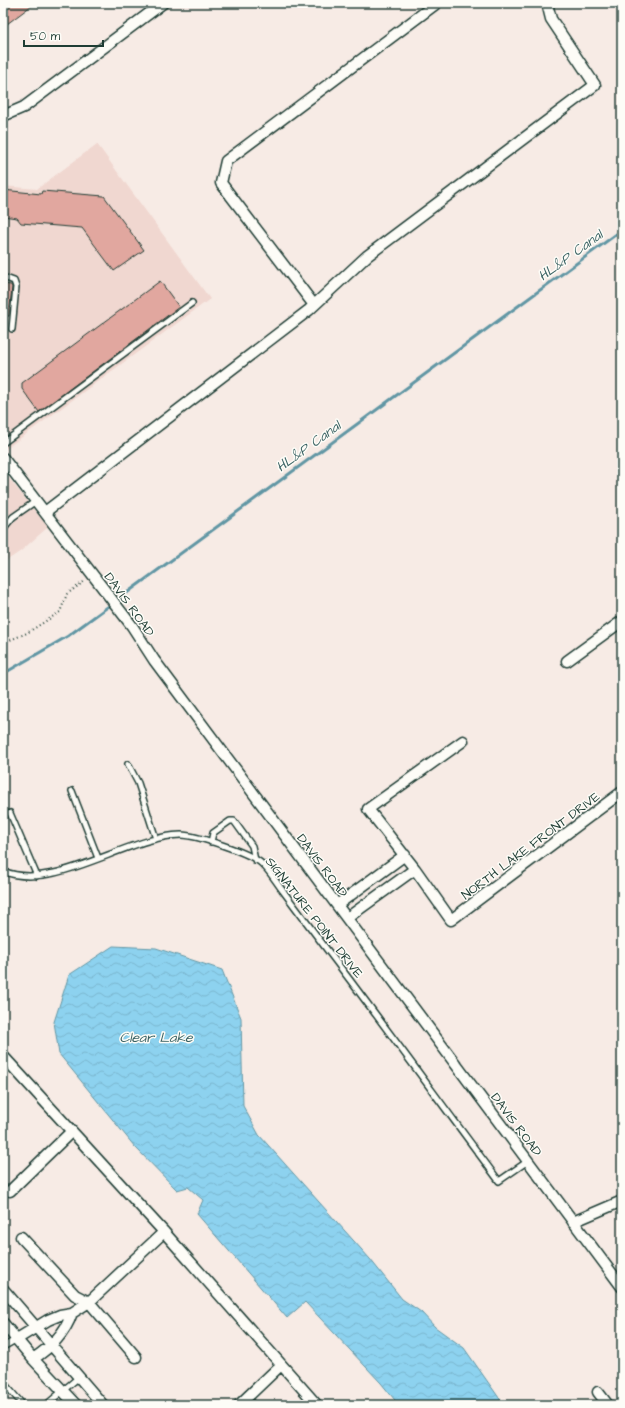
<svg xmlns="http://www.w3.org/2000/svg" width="625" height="1408" viewBox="0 0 625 1408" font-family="'Architects Daughter',sans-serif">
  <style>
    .built { fill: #f0d7d0 }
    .water { fill: url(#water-waves); stroke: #6196a4 }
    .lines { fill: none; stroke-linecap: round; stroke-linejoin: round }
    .stream { stroke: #6196a4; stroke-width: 3 }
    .building { fill: #e1a79f; stroke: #1f3d34 }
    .service-casing { stroke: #1f3d34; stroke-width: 8 }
    .minor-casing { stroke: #1f3d34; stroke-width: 13 }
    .path { stroke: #1f3d34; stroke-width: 2; stroke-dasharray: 1 3; stroke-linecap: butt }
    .service { stroke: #fdfcf7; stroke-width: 5 }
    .minor { stroke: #fdfcf7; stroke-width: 10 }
    .labels { text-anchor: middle; stroke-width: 3; stroke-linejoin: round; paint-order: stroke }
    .street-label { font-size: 13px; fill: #1f3d34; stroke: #fdfcf7 }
    .water-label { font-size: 14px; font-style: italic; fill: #3a6263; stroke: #fdfcf7 }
  </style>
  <defs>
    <pattern id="water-waves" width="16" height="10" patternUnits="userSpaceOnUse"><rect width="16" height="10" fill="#8dd2ef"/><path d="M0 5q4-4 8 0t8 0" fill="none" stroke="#79b5ce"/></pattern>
  </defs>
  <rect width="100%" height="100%" fill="#f7ebe5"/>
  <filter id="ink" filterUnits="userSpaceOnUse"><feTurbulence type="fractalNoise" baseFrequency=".025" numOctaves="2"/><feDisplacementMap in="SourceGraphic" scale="8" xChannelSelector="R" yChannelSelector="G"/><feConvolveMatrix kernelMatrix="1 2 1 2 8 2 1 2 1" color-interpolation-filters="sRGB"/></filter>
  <g filter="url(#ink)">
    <path class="built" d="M 97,144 L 210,299 L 3,451 L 3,186 L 37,189 Z
      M 3,471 L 48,527 L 21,551 L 3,563 Z"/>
    <path class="water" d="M 113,946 L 156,948 L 222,970 L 241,1018 L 243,1106 L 259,1135 L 370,1259 L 402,1299 L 421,1312 L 435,1327 L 464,1348 L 504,1405 L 399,1405 L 381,1383 L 305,1302 L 287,1318 L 197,1214 L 203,1200 L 188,1187 L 177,1190 L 135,1147 L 59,1054 L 54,1022 L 69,975 Z"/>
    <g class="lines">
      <path class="stream" d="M 3,674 L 68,636 L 622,230"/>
    </g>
    <path class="building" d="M 3,3 L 35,3 L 3,27 Z
      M 3,190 L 41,194 L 42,191 L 104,196 L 144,250 L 114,271 L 82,228 L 21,223 L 17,218 L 3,216 Z
      M 160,281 L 179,307 L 39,412 L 22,389 L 22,383 Z
      M 3,284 L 11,285 L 12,287 L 9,316 L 3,316 Z"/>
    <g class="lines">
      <defs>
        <path id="service" d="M 3,277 L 14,281 L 16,287 L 12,329
          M 3,443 L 192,303
          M 3,529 L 13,517 L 36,501
          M 128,764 L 138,783 L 156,839
          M 72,791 L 98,858
          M 10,813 L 37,876
          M 211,842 L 213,833 L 230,821 L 234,821 L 252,846 L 255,860
          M 3,871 C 54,893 127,836 181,835 C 196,835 251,853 262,864 C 270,871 276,882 283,891 C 299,912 315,934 331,955 C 388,1030 443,1106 499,1181 L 528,1161
          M 3,1347 L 17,1339
          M 3,1382 L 23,1405
          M 46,1405 L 79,1377"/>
        <path id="minor" d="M 3,116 L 24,107 L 163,3
          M 314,305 L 221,183 L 226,161 L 437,3
          M 3,458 L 132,626 L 154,660 L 622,1287
          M 45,512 L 309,310 L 367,256 L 595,85 L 551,19 L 547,3
          M 567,661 L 622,621
          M 463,741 L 368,809 L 415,869 L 451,920 L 622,792
          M 337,905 L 405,855
          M 347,918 L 415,869
          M 3,1056 L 164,1232 L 317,1405
          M 10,1191 L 71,1132
          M 573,1222 L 622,1201
          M 21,1237 L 75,1295 L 89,1302 L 136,1357
          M 3,1289 L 103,1405
          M 3,1323 L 33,1359 L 76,1405
          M 17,1339 L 48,1320 L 60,1315 L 72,1313 L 89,1302 L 164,1232
          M 33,1359 C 51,1347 65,1334 72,1313
          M 598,1392 L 608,1405
          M 239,1405 L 281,1365"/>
      </defs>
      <use href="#service" class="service-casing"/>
      <use href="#minor" class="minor-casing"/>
      <path class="path" d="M 3,643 L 27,633 L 60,612 L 67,594 L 85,581"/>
      <use href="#service" class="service"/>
      <use href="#minor" class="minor"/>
    </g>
  </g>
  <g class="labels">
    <g class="street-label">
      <text transform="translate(130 604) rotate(54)" y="5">DAVIS ROAD</text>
      <text transform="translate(530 845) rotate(-37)" y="5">NORTH LAKE FRONT DRIVE</text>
      <text transform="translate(323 865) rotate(53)" y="5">DAVIS ROAD</text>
      <text transform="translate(315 917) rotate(52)" y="5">SIGNATURE POINT DRIVE</text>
      <text transform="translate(517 1124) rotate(53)" y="5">DAVIS ROAD</text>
    </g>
    <g class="water-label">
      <text transform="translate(570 255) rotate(-36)" y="5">HL&amp;P Canal</text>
      <text transform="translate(308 446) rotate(-36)" y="5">HL&amp;P Canal</text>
      <text x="156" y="1042">Clear Lake</text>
    </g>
  </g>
  <rect width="625" height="1408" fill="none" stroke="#fdfcf7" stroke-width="16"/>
  <rect x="8" y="8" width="609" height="1392" fill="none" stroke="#1f3d34" stroke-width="1.5" filter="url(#ink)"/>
  <path d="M24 40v6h79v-6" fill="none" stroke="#1f3d34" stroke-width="2"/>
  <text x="30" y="40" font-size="12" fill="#1f3d34" stroke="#fdfcf7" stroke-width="3" paint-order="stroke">50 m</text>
</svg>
